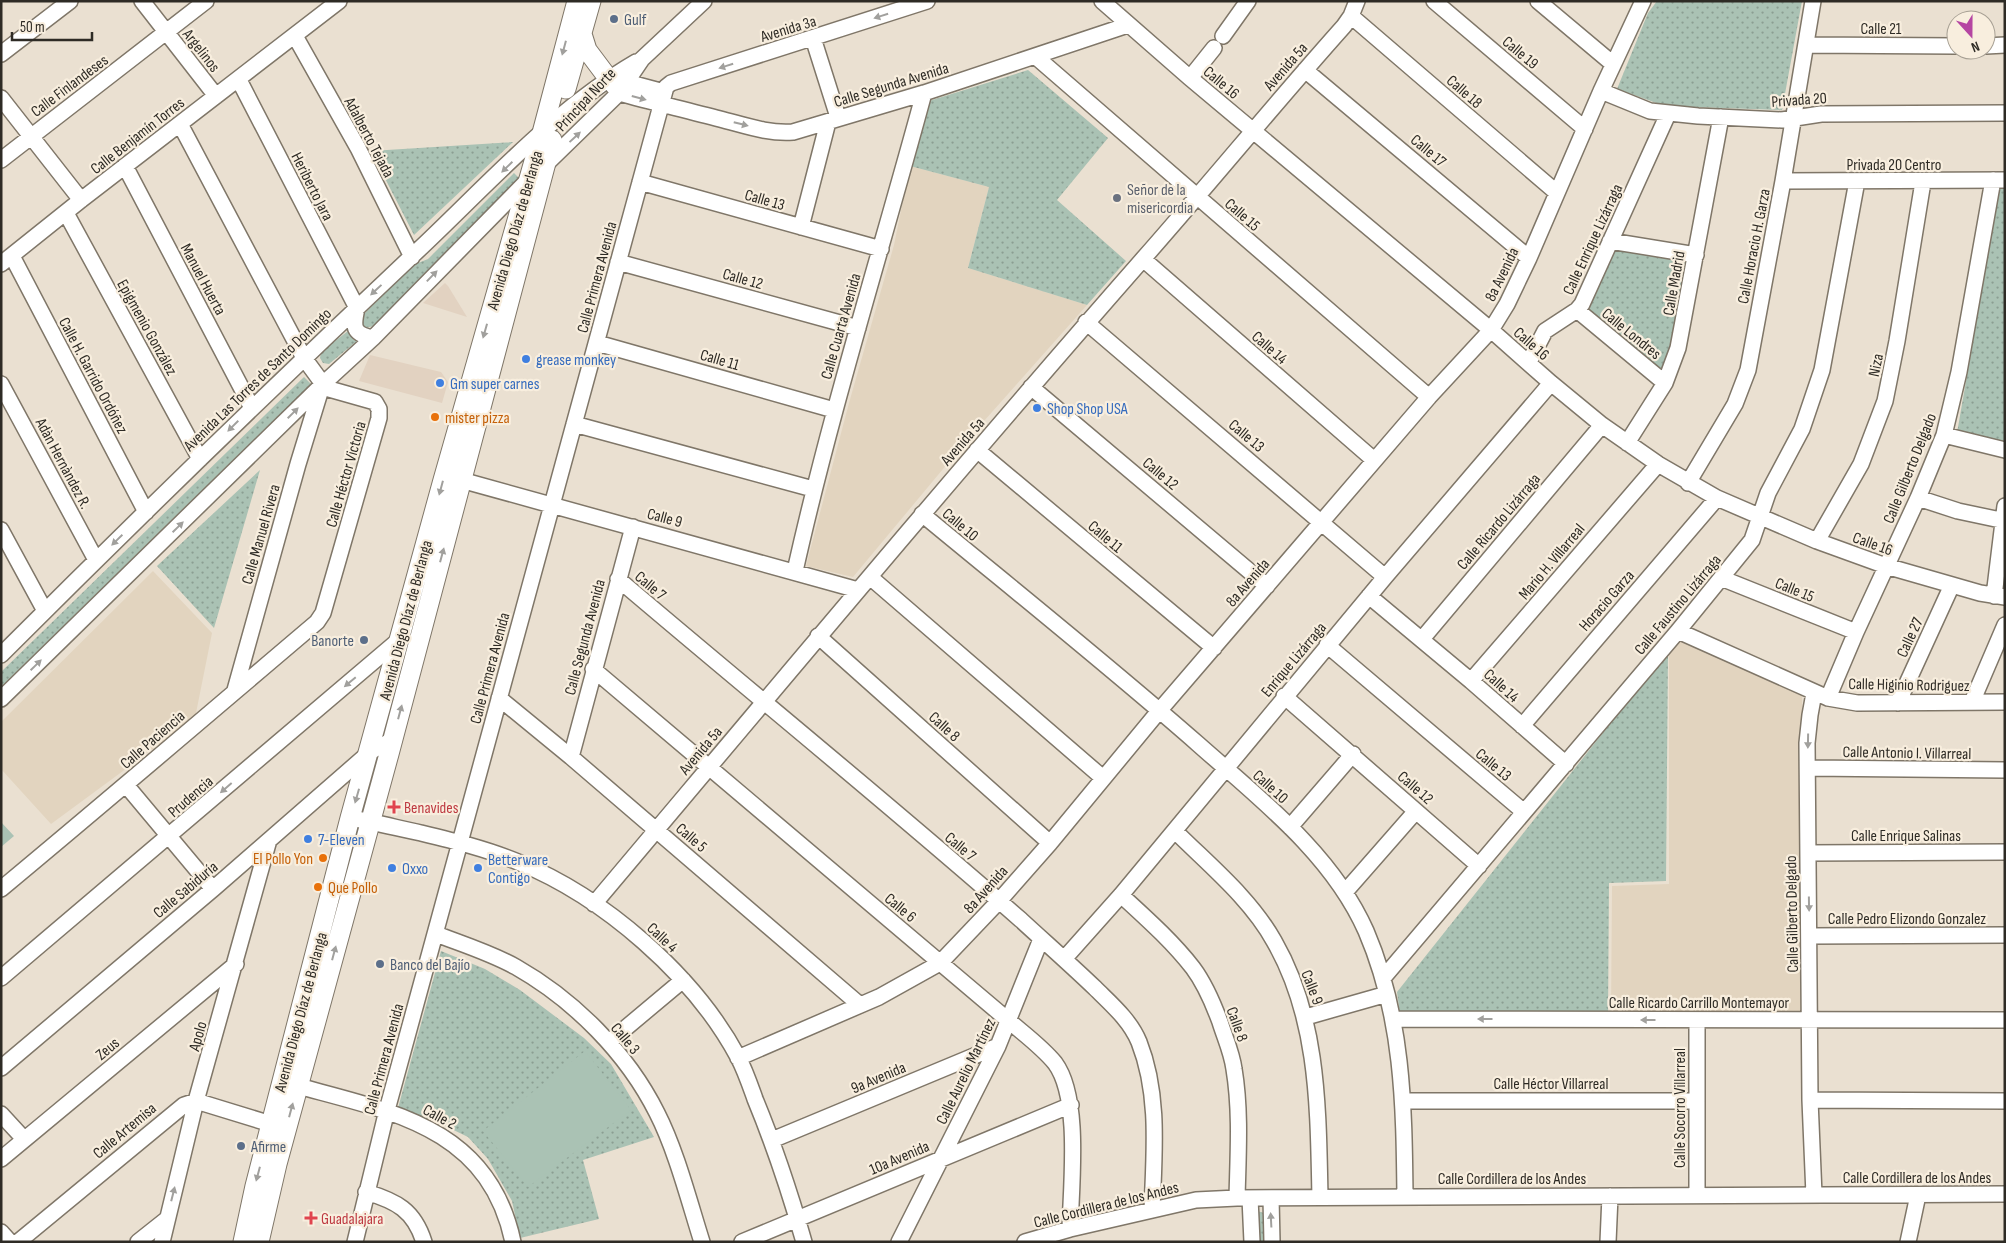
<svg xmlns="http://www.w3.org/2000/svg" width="2006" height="1243" viewBox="0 0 2006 1243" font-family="'Sofia Sans Condensed',sans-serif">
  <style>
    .commercial { fill: #e2d2c1 }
    .built { fill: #e2d4bf }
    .grass { fill: url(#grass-dots) }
    .pitch { fill: #aac2b4 }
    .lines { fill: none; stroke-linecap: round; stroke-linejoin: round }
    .minor-casing { stroke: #7f7668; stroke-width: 18 }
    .major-casing { stroke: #7f7668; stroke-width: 21 }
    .minor { stroke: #fff; stroke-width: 15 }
    .major { stroke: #fff; stroke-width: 19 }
    .oneway { fill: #a1a09d }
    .service-dot { fill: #5c6f8a; stroke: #f8eede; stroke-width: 2 }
    .worship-dot { fill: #6b7280; stroke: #f8eede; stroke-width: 2 }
    .shop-dot { fill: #3f7fe0; stroke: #f8eede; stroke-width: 2 }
    .food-dot { fill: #e8710a; stroke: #f8eede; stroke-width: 2 }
    .health-dot { fill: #e0444e; stroke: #f8eede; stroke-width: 2 }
    .labels { text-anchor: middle; stroke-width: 4.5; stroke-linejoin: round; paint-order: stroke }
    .service-label { font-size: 16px; fill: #4e5e75; stroke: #f8eede; text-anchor: start }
    .street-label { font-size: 16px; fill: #2e2b25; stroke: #f8eede }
    .worship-label { font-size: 16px; fill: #5b616d; stroke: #f8eede; text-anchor: start }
    .shop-label { font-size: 16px; fill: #366cbe; stroke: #f8eede; text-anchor: start }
    .food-label { font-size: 16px; fill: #c56008; stroke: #f8eede; text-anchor: start }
    .health-label { font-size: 16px; fill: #be3a42; stroke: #f8eede; text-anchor: start }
  </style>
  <defs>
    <pattern id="grass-dots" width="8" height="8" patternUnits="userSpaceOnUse" patternTransform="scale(1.25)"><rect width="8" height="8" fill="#aac2b4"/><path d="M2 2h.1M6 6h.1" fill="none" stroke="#8b9e92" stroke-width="1.8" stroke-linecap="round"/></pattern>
  </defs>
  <rect width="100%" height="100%" fill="#eae0d1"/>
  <path class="commercial" d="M 445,283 L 448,286 L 467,317 L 423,303 Z
    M 370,355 L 441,372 L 448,382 L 442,403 L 359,381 Z"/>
  <path class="built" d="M 910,166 L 989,187 L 968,268 L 1087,305 L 968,439 L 853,577 L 806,566 L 849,403 L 894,245 Z
    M 153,571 L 212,633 L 195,718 L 51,824 L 1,769 L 1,722 Z
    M 1681,641 L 1802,691 L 1802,1013 L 1611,1017 L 1612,886 L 1669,884 L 1669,649 Z"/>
  <path class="grass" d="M 1657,1 L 1802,1 L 1782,110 L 1665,106 L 1617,89 L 1648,13 Z
    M 1028,70 L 1108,138 L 1057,200 L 1126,261 L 1087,305 L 968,268 L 989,187 L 910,166 L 929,101 Z
    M 513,142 L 414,235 L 371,151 Z
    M 514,173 L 519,178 L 490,209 L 373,326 L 363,329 L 361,327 L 362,316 L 413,265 L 428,259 Z
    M 2000,186 L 2005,186 L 2005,446 L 1957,433 Z
    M 1613,249 L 1688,262 L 1674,341 L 1662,373 L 1588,312 Z
    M 348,331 L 354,340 L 357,341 L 329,364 L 323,363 L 320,358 L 321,352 Z
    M 304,377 L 312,385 L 1,687 L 1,672 Z
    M 260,470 L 214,628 L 157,566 Z
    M 1668,651 L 1666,881 L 1609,883 L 1608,1017 L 1400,1015 L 1397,992 Z
    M 441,951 L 485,969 L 520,990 L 584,1038 L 611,1064 L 654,1137 L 583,1160 L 599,1219 L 520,1238 L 512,1201 L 488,1159 L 468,1137 L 437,1122 L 398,1108 Z
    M 1257,1211 L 1264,1213 L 1267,1242 L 1259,1242 Z"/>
  <path class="pitch" d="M 1,822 L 14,836 L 1,847 Z
    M 585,1051 L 631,1110 L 528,1187 L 483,1131 Z"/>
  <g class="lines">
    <defs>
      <path id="minor" d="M 142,1 L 216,96
        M 1102,1 L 1190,78 L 1491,330 L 1551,383 L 1602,425 L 1658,464 L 1717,498 L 1817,541 L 1886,566 L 1980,593 L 2005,597
        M 1434,1 L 1585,129
        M 1538,1 L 1613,64
        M 1351,16 L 1556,192
        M 295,36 L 358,148 L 412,257
        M 1223,36 L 1248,1
        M 813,38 L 838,117
        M 1806,45 L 1956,46
        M 1986,46 L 2005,45
        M 1,54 L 70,1
        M 1035,56 L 1429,397
        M 1305,70 L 1529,258
        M 1190,78 L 1214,48
        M 239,80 L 357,308 C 353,326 352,334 373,338
        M 619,80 L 664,92
        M 613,86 L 619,93 C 652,102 686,110 720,119 C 744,125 768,134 793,132 L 924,93 L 1128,25
        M 1601,91 L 1650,111 L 1698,116 L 1782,120 L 1821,114 L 2005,113
        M 1,98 L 81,200
        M 1,160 L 206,1
        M 545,165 L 619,93 L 642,59 L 704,1
        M 125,166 L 252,408
        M 1783,181 L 2005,180
        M 640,182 L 881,249
        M 66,213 L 200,459
        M 801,227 L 828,122
        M 1610,241 L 1696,255
        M 12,256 L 146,512
        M 1143,259 L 1374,460
        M 618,262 L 858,328
        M 1,264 L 81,200 L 339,1
        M 1577,310 L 1665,383
        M 1086,322 L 1385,577
        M 597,343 L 834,410
        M 1529,362 L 1545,331 L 1577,310 L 1582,304 L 1668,114
        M 1,384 L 96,560
        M 1031,387 L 1267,586
        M 574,424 L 813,489
        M 1944,435 L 2005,450
        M 1627,443 L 1665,383 L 1678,348 L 1721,117
        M 977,450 L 1214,648
        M 461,480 L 858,590
        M 1688,483 L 1735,404 L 1748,370 L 1783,181 L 1813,1
        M 1918,498 L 1958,511 L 2005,521
        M 922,514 C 1014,590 1108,665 1198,744 C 1260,799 1332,854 1366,931 C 1403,1017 1404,1104 1405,1196
        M 1,530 L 45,611
        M 1817,541 L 1861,464 L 1885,401 L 1897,341 L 1923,182
        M 795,571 C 831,410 881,252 924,93
        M 870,577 L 1103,778
        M 1721,578 L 1856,632
        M 618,579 C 752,693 889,804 1021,920 C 1046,943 1071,965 1095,988 C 1111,1004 1130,1020 1139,1042 C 1160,1095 1154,1154 1152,1210
        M 1369,596 L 1471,681 L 1566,764
        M 1994,596 L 2005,506
        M 1678,631 L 1828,698 L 1857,703 L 2005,702
        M 818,636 L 1050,843
        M 1422,639 L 1602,425
        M 1327,645 L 1524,812
        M 1,655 C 136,520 273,387 412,256 C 483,190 552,111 636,62
        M 593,669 L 1009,1021 C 1024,1034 1042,1047 1055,1063 C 1081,1098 1071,1185 1070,1229
        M 1471,681 L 1658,464
        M 235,690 L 298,464 L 321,389
        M 1814,693 L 1810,715 L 1807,743 L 1810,1100 L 1814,1195
        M 1284,696 L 1479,866
        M 499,698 L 571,757 L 860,1005
        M 1828,698 L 1856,632 L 1918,498 L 1944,435 L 1959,372 L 1993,180
        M 1,699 L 323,384 L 373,338 L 528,180
        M 1972,702 L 2005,625
        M 1898,703 L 1952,585
        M 1522,726 L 1717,498
        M 571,757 L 633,527
        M 1809,768 L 2005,770
        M 126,785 L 213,889
        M 350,818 C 374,822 397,828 421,833 C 454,841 487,849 518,862 C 604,897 694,975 738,1057 C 745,1070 750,1085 755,1099 C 774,1145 790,1193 804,1242
        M 1290,827 L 1353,754
        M 1175,831 C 1209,865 1250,898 1274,941 C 1319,1019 1318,1109 1320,1197
        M 1808,853 L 2005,852
        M 1,889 C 107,801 212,711 317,622 L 323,613 L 379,418 L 379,409 L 375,402 L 322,387 L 323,384 L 304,358 L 180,124
        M 1345,892 L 1416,811
        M 1121,895 C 1146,918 1172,941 1193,968 C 1205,984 1213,1003 1220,1022 C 1225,1038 1232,1053 1234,1069 C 1241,1111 1238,1156 1237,1198
        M 594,904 C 776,688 957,471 1143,259 C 1211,182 1276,102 1344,26 L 1351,16 L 1357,1
        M 436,934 C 462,944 491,953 516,967 C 574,1000 627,1053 657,1113 C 676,1150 689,1201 702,1242
        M 1810,936 L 2005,935
        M 1064,959 L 1121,895 L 1385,577 L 1551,383
        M 1384,977 L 1678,631 L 1752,540 L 1768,493 L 1802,429 L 1822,370 L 1857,181
        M 1,978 L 400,639
        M 1306,1017 L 1387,994
        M 1393,1019 L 2005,1020
        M 1697,1020 L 1697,1196
        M 609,1042 L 683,980
        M 738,1058 L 879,997 L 940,963 L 999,901 L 1050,843 L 1159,711 L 1429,397 L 1491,330 L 1507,304 L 1529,258 L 1601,91 L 1643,1
        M 1,1068 L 213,889 L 370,752 L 392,740
        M 298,1086 C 393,1112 489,1128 513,1242
        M 1810,1100 L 2005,1101
        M 1404,1101 L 1697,1101
        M 1,1114 L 24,1139
        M 772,1140 L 998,1046
        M 1,1159 L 236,964
        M 366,1192 C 396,1201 414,1210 424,1242
        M 1250,1198 L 1252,1242
        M 1271,1198 L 1272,1242
        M 1,1232 L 10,1242
        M 18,1242 L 184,1105 L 196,1101 L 271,1124
        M 138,1242 L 167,1219
        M 162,1242 L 196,1101 L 269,840
        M 355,1242 L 387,1110 L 666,87 L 671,83 L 927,1
        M 742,1242 L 1071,1105
        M 899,1242 L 998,1046 L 1041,939
        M 1025,1242 L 1070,1229 L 1196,1200 L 1237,1198 L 2005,1194
        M 1608,1242 L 1610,1196
        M 1908,1242 L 1918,1195"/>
      <path id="major" d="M 582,34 L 587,50 L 608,78
        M 566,89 L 591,1
        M 243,1242 L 255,1186 L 350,818 L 443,480 L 542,133 L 577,1
        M 259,1242 L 277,1164 L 389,754 L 552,140"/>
    </defs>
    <use href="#minor" class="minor-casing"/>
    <use href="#major" class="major-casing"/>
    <use href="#minor" class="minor"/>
    <use href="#major" class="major"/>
  </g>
  <defs><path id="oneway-solid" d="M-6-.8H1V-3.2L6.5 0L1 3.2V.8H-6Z" transform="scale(1.25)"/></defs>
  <g class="oneway">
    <use href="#oneway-solid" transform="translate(881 16) rotate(162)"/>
    <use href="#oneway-solid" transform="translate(564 48) rotate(105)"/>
    <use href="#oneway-solid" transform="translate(726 66) rotate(163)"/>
    <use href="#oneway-solid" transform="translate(639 98) rotate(15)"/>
    <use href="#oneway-solid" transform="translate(741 124) rotate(14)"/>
    <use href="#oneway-solid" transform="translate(575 137) rotate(-43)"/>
    <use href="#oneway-solid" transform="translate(507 167) rotate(136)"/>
    <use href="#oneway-solid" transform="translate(432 276) rotate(-46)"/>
    <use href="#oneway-solid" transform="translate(376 290) rotate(137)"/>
    <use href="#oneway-solid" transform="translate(485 331) rotate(106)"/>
    <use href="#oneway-solid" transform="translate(293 413) rotate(-45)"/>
    <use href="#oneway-solid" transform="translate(233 426) rotate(135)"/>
    <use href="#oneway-solid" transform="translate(441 488) rotate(105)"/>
    <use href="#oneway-solid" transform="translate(178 527) rotate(-44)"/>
    <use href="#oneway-solid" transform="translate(117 540) rotate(136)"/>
    <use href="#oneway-solid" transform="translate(442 555) rotate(-75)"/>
    <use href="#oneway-solid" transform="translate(36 665) rotate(-44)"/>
    <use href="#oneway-solid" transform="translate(350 682) rotate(140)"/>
    <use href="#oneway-solid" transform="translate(400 712) rotate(-75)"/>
    <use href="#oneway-solid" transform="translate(1808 741) rotate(91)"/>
    <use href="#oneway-solid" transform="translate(226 788) rotate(139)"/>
    <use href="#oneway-solid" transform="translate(357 796) rotate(106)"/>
    <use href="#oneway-solid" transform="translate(1809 904) rotate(89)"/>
    <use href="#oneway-solid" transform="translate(334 953) rotate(-75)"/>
    <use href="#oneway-solid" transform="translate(1485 1019) rotate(-180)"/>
    <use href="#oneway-solid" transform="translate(1648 1020) rotate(-180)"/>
    <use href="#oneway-solid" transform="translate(291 1110) rotate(-75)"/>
    <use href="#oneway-solid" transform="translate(258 1174) rotate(105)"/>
    <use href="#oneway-solid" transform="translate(173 1194) rotate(-76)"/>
    <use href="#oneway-solid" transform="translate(1271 1220) rotate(-93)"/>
  </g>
  <g class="service-dot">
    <circle cx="614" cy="19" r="5"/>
    <circle cx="364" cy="640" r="5"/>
    <circle cx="380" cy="964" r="5"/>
    <circle cx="241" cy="1146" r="5"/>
  </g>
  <circle class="worship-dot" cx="1117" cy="198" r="5"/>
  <g class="shop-dot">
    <circle cx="526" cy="359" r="5"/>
    <circle cx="440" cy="383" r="5"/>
    <circle cx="1037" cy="408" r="5"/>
    <circle cx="308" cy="839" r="5"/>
    <circle cx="392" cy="868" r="5"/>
    <circle cx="478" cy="868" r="5"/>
  </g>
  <g class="food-dot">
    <circle cx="435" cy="417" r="5"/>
    <circle cx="323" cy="858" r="5"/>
    <circle cx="318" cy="887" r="5"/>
  </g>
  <g class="health-dot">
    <path d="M391.5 799.5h5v5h5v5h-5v5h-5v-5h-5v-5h5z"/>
    <path d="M308.5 1210.5h5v5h5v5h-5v5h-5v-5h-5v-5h5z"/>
  </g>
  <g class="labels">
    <g class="service-label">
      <text x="624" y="25">Gulf</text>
      <text x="354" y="646" text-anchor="end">Banorte</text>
      <text x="390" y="970">Banco del Bajío</text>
      <text x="251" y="1152">Afirme</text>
    </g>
    <g class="street-label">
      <text transform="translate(788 28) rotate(-17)" y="6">Avenida 3a</text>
      <text x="1881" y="34">Calle 21</text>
      <text transform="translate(202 50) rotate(52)" y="6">Argelinos</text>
      <text transform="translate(1521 52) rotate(40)" y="6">Calle 19</text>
      <text transform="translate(1285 66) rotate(-49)" y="6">Avenida 5a</text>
      <text transform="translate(1222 82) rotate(40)" y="6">Calle 16</text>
      <text transform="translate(891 84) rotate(-17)" y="6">Calle Segunda Avenida</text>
      <text transform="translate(69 85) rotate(-37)" y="6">Calle Finlandeses</text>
      <text transform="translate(1465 91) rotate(41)" y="6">Calle 18</text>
      <text transform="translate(585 99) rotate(-47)" y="6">Principal Norte</text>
      <text transform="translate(1799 99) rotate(-4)" y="6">Privada 20</text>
      <text transform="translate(137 135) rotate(-38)" y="6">Calle Benjamín Torres</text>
      <text transform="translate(370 137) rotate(62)" y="6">Adalberto Tejada</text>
      <text transform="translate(1429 150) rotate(40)" y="6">Calle 17</text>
      <text x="1894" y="170">Privada 20 Centro</text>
      <text transform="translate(313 186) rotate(63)" y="6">Heriberto Jara</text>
      <text transform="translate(765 199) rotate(16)" y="6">Calle 13</text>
      <text transform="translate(1243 214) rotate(41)" y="6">Calle 15</text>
      <text transform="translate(514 230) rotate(-74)" y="6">Avenida Diego Díaz de Berlanga</text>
      <text transform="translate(1592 239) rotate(-65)" y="6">Calle Enrique Lizárraga</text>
      <text transform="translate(1753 246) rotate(-79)" y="6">Calle Horacio H. Garza</text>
      <text transform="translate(1501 274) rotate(-64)" y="6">8a Avenida</text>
      <text transform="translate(596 277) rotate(-75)" y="6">Calle Primera Avenida</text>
      <text transform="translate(743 278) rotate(16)" y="6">Calle 12</text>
      <text transform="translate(204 279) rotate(62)" y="6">Manuel Huerta</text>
      <text transform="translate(1673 283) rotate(-80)" y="6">Calle Madrid</text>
      <text transform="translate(840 326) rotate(-74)" y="6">Calle Cuarta Avenida</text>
      <text transform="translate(148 327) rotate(61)" y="6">Epigmenio González</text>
      <text transform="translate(1632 333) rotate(39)" y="6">Calle Londres</text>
      <text transform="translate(1532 343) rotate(41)" y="6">Calle 16</text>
      <text transform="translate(1270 347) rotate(41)" y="6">Calle 14</text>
      <text transform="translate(720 359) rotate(16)" y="6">Calle 11</text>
      <text transform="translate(1875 365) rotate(-78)" y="6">Niza</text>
      <text transform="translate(94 375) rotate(62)" y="6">Calle H. Garrido Ordóñez</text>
      <text transform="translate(257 379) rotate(-44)" y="6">Avenida Las Torres de Santo Domingo</text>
      <text transform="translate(1247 435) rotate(40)" y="6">Calle 13</text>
      <text transform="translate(962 441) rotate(-49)" y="6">Avenida 5a</text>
      <text transform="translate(64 463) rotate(62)" y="6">Adàn Hernàndez R.</text>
      <text transform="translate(1909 468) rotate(-68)" y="6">Calle Gilberto Delgado</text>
      <text transform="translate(1161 473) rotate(40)" y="6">Calle 12</text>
      <text transform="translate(345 474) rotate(-74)" y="6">Calle Héctor Victoria</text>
      <text transform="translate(665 517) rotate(15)" y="6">Calle 9</text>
      <text transform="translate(1498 521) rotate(-50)" y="6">Calle Ricardo Lizárraga</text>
      <text transform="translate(961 524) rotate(40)" y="6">Calle 10</text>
      <text transform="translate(260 534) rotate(-74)" y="6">Calle Manuel Rivera</text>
      <text transform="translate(1106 536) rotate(40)" y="6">Calle 11</text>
      <text transform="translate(1873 543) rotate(20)" y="6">Calle 16</text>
      <text transform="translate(1551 561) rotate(-50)" y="6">Mario H. Villarreal</text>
      <text transform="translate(1247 582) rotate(-49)" y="6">8a Avenida</text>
      <text transform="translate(651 585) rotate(40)" y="6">Calle 7</text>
      <text transform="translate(1795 589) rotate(22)" y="6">Calle 15</text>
      <text transform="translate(1606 600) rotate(-49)" y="6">Horacio Garza</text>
      <text transform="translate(1677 604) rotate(-50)" y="6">Calle Faustino Lizárraga</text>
      <text transform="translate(405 620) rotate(-75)" y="6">Avenida Diego Díaz de Berlanga</text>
      <text transform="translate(584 637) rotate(-75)" y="6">Calle Segunda Avenida</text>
      <text transform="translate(1909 637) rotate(-65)" y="6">Calle 27</text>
      <text transform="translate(1293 659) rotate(-50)" y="6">Enrique Lizárraga</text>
      <text transform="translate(489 668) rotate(-75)" y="6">Calle Primera Avenida</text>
      <text transform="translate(1909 684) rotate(1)" y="6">Calle Higinio Rodriguez</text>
      <text transform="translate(1502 685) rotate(42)" y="6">Calle 14</text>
      <text transform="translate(945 726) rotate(42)" y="6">Calle 8</text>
      <text transform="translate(152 739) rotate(-41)" y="6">Calle Paciencia</text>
      <text transform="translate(700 750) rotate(-50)" y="6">Avenida 5a</text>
      <text transform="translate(1907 752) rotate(1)" y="6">Calle Antonio I. Villarreal</text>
      <text transform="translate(1494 764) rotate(40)" y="6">Calle 13</text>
      <text transform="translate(1271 786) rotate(42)" y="6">Calle 10</text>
      <text transform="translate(1416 787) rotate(41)" y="6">Calle 12</text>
      <text transform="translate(190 796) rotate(-41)" y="6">Prudencia</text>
      <text x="1906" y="841">Calle Enrique Salinas</text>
      <text transform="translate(692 837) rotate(41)" y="6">Calle 5</text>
      <text transform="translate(961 846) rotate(40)" y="6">Calle 7</text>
      <text transform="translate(185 889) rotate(-40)" y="6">Calle Sabiduría</text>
      <text transform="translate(985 889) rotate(-48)" y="6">8a Avenida</text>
      <text transform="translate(901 907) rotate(40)" y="6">Calle 6</text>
      <text transform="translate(1791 914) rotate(-91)" y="6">Calle Gilberto Delgado</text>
      <text x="1907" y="924">Calle Pedro Elizondo Gonzalez</text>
      <text transform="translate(663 937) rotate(43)" y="6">Calle 4</text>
      <text transform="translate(1313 987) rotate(69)" y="6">Calle 9</text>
      <text x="1699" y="1008">Calle Ricardo Carrillo Montemayor</text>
      <text transform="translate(300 1012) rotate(-75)" y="6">Avenida Diego Díaz de Berlanga</text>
      <text transform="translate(1238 1024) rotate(70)" y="6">Calle 8</text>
      <text transform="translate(197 1036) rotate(-74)" y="6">Apolo</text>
      <text transform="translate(626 1038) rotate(50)" y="6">Calle 3</text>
      <text transform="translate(107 1048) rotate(-40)" y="6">Zeus</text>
      <text transform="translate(383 1059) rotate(-75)" y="6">Calle Primera Avenida</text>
      <text transform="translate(965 1071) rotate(-64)" y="6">Calle Aurelio Martínez</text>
      <text transform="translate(878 1077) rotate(-23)" y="6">9a Avenida</text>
      <text x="1551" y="1089">Calle Héctor Villarreal</text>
      <text transform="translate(1679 1108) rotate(-90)" y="6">Calle Socorro Villarreal</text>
      <text transform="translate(440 1116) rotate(28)" y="6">Calle 2</text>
      <text transform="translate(124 1130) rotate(-40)" y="6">Calle Artemisa</text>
      <text transform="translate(899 1157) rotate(-23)" y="6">10a Avenida</text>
      <text x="1917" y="1183">Calle Cordillera de los Andes</text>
      <text x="1512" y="1184">Calle Cordillera de los Andes</text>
      <text transform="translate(1106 1204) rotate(-14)" y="6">Calle Cordillera de los Andes</text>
    </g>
    <g class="worship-label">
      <text x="1127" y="195">Señor de la<tspan x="1127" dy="18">misericordia</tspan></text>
    </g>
    <g class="shop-label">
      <text x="536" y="365">grease monkey</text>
      <text x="450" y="389">Gm super carnes</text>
      <text x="1047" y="414">Shop Shop USA</text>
      <text x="318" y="845">7-Eleven</text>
      <text x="488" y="865">Betterware<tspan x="488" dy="18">Contigo</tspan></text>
      <text x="402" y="874">Oxxo</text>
    </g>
    <g class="food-label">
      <text x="445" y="423">mister pizza</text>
      <text x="313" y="864" text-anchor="end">El Pollo Yon</text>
      <text x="328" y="893">Que Pollo</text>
    </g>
    <g class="health-label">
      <text x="404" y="813">Benavides</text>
      <text x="321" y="1224">Guadalajara</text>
    </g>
  </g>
  <rect width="2006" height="1243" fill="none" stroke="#2e2b25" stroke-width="5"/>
  <g transform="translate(1971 35) rotate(159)"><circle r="24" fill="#f8eede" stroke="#a7a094"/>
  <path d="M0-4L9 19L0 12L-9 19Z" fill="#b545a2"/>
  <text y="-8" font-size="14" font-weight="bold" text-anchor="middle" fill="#2e2b25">N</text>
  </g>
  <path d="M12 32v8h80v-8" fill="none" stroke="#2e2b25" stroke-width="2.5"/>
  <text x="20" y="32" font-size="15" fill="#2e2b25" stroke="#f8eede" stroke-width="4" paint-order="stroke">50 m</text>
</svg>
